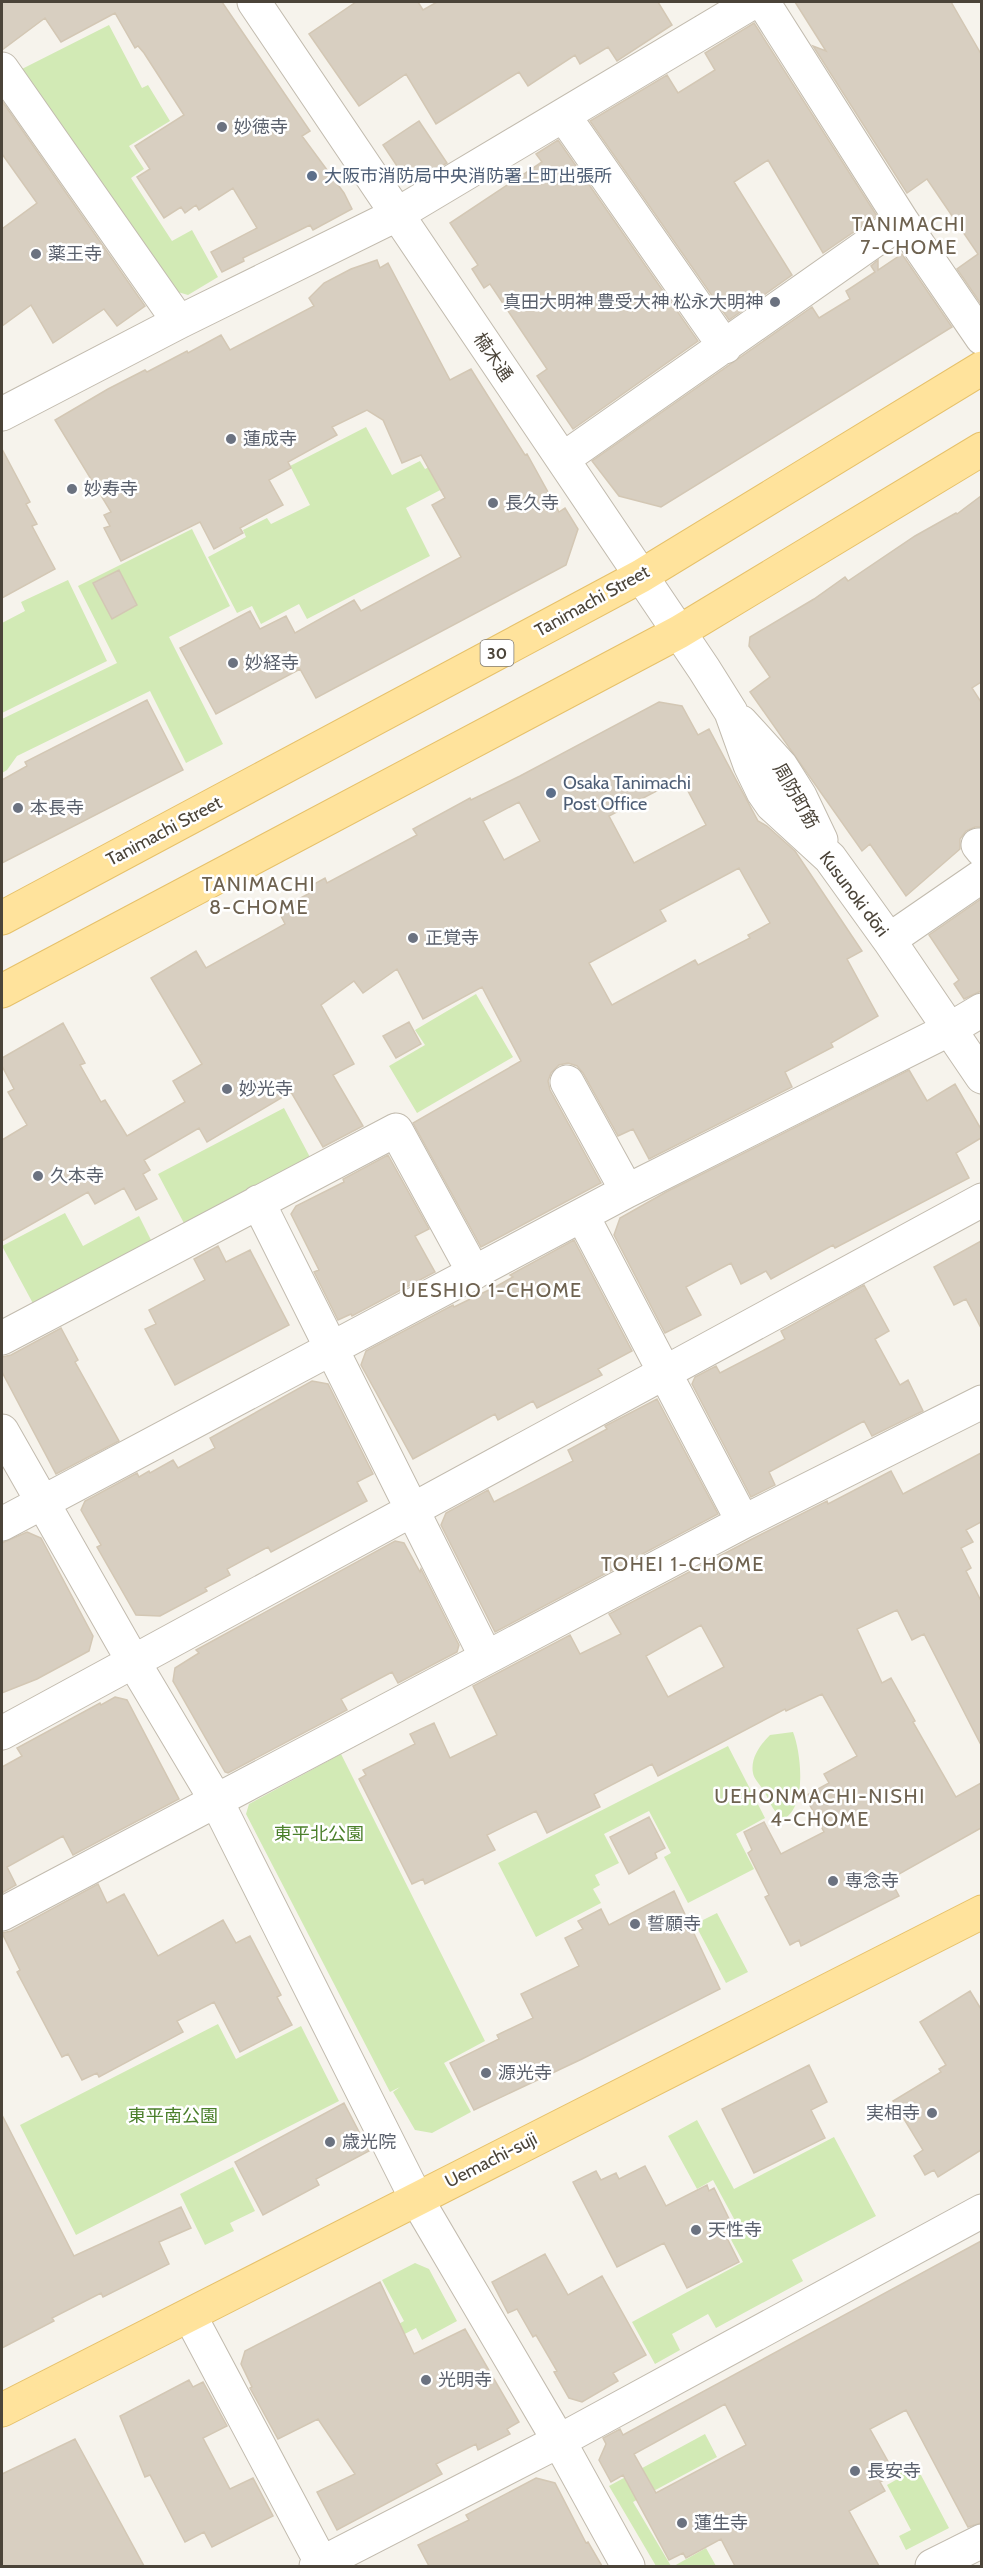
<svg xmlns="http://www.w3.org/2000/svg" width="983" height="2568" viewBox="0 0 983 2568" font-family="Cabin,'Noto Sans JP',sans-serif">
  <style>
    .green { fill: #d2eab5 }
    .building { fill: #d8cfc1; stroke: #d3c7b4; stroke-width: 1.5; fill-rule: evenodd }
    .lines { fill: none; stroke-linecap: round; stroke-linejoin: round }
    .minor-casing { stroke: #c2bbae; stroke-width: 35 }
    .major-casing { stroke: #e6c16a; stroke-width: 35 }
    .minor { stroke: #fff; stroke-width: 33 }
    .major { stroke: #ffe39c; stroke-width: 33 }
    .worship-dot { fill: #6b7280; stroke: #fff; stroke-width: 2 }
    .service-dot { fill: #5c6f8a; stroke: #fff; stroke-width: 2 }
    .labels { text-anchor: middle; stroke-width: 5; stroke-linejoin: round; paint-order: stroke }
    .shield { fill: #fff; stroke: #817c74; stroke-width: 1.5 }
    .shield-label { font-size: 16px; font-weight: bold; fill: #4b4439 }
    .worship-label { font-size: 18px; fill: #5b616d; stroke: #fff; text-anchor: start }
    .service-label { font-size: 18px; fill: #4e5e75; stroke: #fff; text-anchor: start }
    .street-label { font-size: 18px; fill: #4b4439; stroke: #fff }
    .park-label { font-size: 18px; fill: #4a7f2a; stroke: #fff }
    .neighbourhood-label { font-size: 20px; letter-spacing: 1.5px; fill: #6e6250; stroke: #fff }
  </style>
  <rect width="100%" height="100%" fill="#f6f3ec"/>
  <path class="green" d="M 109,25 L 142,88 L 148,85 L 170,121 L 129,146 L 144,169 L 131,178 L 172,241 L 192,230 L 218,277 L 188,295 L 171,290 L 16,72 Z
    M 366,427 L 392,475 L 420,461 L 425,469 L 456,454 L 467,476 L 406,508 L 430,556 L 307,619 L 299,604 L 261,624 L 252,606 L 237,613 L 208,557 L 246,537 L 243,530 L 267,518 L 271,524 L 310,505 L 290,466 Z
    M 192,529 L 230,606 L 169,637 L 223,744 L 186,763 L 150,691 L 17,756 L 7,770 L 2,773 L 2,719 L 117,663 L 78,586 Z
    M 68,580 L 107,661 L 2,713 L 2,623 L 25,611 L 21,602 Z
    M 476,994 L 513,1057 L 417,1113 L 389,1066 L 425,1045 L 415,1030 Z
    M 284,1108 L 312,1161 L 186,1227 L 158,1174 Z
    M 65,1213 L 83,1246 L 139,1216 L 154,1246 L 36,1309 L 2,1246 Z
    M 793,1732 C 801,1752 807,1805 785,1818 C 773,1814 771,1803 765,1793 C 762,1786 754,1780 753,1773 C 750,1758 761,1744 770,1735 Z
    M 728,1746 L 765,1818 L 736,1834 L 754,1869 L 688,1903 L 664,1857 L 671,1853 L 649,1811 L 604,1834 L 619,1863 L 595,1875 L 600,1885 L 593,1889 L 601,1903 L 536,1937 L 498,1863 Z
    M 341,1754 L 485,2041 L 444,2063 L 471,2112 L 432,2133 L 415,2130 L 393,2092 L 400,2087 L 390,2092 L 246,1814 L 249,1804 Z
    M 717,1913 L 748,1972 L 726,1983 L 695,1924 Z
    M 218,2024 L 236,2059 L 301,2026 L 339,2101 L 76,2235 L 20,2125 Z
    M 697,2120 L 734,2189 L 834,2137 L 876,2216 L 792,2260 L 803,2281 L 716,2328 L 708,2314 L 672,2334 L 680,2350 L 655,2364 L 632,2322 L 743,2262 L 728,2234 L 739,2228 L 713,2180 L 697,2189 L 668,2136 Z
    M 233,2167 L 255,2211 L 230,2223 L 234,2231 L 205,2245 L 180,2194 Z
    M 415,2263 L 429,2269 L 457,2321 L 422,2340 L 416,2328 L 401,2336 L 395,2326 L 404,2321 L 382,2280 Z
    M 705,2434 L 717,2457 L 633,2502 L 671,2566 L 656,2566 L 609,2486 Z
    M 913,2460 L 949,2528 L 906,2550 L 899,2536 L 911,2530 L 887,2485 L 901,2477 L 897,2469 Z
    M 706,2548 L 716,2566 L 674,2566 Z"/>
  <path class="building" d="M 2,2 L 222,2 L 310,131 L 302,136 L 344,193 L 352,209 L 313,230 L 310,225 L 243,258 L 244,261 L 222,272 L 211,252 L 257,228 L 233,188 L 199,210 L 196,205 L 185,213 L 181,207 L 164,218 L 137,177 L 150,169 L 135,146 L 184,115 L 144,53 L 138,46 L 135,48 L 115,13 L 61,42 L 45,18 L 2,50 Z
    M 356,2 L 418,2 L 423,10 L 437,2 L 658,2 L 672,25 L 617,61 L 608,47 L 580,64 L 575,55 L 528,86 L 519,72 L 436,124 L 406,74 L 359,106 L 309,34 Z
    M 795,2 L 951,2 L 981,54 L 981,304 L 957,269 L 978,254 L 927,179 L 907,193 L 813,46 L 826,51 Z
    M 754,23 L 877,216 L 823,253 L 768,160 L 734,182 L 792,275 L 729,320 L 590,121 L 667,75 L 678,93 L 715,70 L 705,53 Z
    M 2,101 L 145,306 L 117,326 L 104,309 L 53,343 L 31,305 L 2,326 L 2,229 L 37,203 L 2,154 Z
    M 419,121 L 447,163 L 417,181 L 405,178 L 383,145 Z
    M 558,140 L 698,341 L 573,429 L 537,376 L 547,369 L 490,284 L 484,288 L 472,269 L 478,265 L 450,223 L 542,162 L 536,154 Z
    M 902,254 L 952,327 L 661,507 L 619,496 L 592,461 L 812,307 L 819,318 L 850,299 L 846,291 L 875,272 L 871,266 L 878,260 L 878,270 Z
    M 377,260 L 380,268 L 388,263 L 450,380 L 471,369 L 525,455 L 527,454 L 559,512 L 565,508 L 578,529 L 566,565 L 316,698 L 300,669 L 216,714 L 180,648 L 250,611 L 260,629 L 286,616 L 295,633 L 354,600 L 361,611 L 461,557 L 432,505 L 445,498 L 421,455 L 402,463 L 383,420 L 367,410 L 332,427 L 337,435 L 288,462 L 291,468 L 269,480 L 283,505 L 240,528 L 243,533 L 214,549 L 200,522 L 121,561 L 104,528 L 110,526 L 104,515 L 111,512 L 55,420 L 108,389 L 145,370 L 147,372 L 187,351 L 188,353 L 221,335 L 230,350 L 314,306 L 309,298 L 324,283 L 351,269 Z
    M 2,449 L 30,502 L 26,504 L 37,524 L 32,526 L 55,569 L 2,598 Z
    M 981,496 L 981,682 L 972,688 L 981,702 L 981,827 L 975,827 L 966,831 L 960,839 L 960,849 L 906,896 L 870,844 L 862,851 L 750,692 L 770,677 L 749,646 L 750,637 L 814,599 L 845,577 L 848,581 L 915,536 L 956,513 L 957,514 Z
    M 119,570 L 137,605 L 112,619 L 93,583 Z
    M 147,700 L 183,770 L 2,863 L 2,780 L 27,766 L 25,762 Z
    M 659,702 L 682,706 L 698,735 L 709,729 L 758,821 L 767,826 L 795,851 L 862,951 L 847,959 L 878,1016 L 831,1043 L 833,1047 L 785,1072 L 792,1087 L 649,1159 L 633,1129 L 618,1136 L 583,1073 L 577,1066 L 568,1063 L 559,1065 L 551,1073 L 548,1081 L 550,1090 L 601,1183 L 481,1247 L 413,1123 L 521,1061 L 482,987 L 423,1019 L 397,969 L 363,993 L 354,981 L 321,1005 L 354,1064 L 333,1075 L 363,1126 L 323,1147 L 291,1092 L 207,1142 L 199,1128 L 144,1160 L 150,1170 L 143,1174 L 157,1199 L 136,1210 L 124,1188 L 95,1204 L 88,1192 L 2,1241 L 2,1140 L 27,1125 L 8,1092 L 14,1089 L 2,1066 L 2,1058 L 63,1023 L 85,1063 L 80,1065 L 101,1102 L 105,1100 L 127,1136 L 185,1102 L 173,1081 L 202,1064 L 151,978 L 196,951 L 206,968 L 285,924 L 278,910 L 310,893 L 307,888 L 325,878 L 327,883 L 417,835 L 413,829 L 470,798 L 471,800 L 520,776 ZM 681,778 L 706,825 L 634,863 L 609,816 ZM 519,802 L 540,841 L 504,860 L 483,821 ZM 739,868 L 770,923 L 748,935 L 750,938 L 698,965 L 695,960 L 612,1005 L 589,963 L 666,921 L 660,910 Z
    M 981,899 L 981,991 L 964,999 L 954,984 L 959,980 L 929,935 Z
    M 409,1022 L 421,1044 L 396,1058 L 383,1036 Z
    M 909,1070 L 927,1101 L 955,1084 L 981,1129 L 981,1138 L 956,1153 L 969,1178 L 835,1248 L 833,1245 L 771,1279 L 766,1271 L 741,1284 L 731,1263 L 686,1287 L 701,1315 L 665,1333 L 614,1235 L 620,1218 L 666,1192 Z
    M 388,1155 L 429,1229 L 415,1236 L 435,1272 L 352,1316 L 351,1314 L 338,1320 L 314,1272 L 319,1270 L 291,1214 L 296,1206 L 344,1182 L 343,1179 Z
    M 574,1240 L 632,1351 L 598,1369 L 602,1375 L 537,1408 L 533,1401 L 498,1420 L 495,1414 L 413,1459 L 361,1365 L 366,1351 L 453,1305 L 454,1307 L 497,1286 L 513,1277 L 510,1275 Z
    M 981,1241 L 981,1328 L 966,1299 L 954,1305 L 934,1267 Z
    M 218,1246 L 226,1262 L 250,1250 L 289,1325 L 175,1385 L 145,1329 L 156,1324 L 149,1310 L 205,1280 L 194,1259 Z
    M 864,1285 L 889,1331 L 875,1339 L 900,1385 L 908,1380 L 923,1411 L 872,1436 L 864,1421 L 769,1472 L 775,1485 L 751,1497 L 692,1384 L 695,1377 L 716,1366 L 720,1373 L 785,1339 L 781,1331 Z
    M 61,1328 L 78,1360 L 75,1362 L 119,1441 L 56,1474 L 2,1372 L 2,1357 L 11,1355 Z
    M 312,1381 L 328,1384 L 373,1474 L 357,1482 L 367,1501 L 271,1552 L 268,1547 L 227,1569 L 230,1575 L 205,1588 L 207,1591 L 160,1616 L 136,1615 L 97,1547 L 101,1545 L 81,1510 L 85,1501 L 137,1473 L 139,1477 L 149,1471 L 150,1473 L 173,1460 L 178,1468 L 215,1448 L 210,1438 Z
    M 657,1399 L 718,1514 L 495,1632 L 441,1525 L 446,1513 L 488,1490 L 494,1502 L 573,1461 L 568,1450 L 607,1429 L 605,1426 Z
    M 981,1453 L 981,1522 L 966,1530 L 973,1542 L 961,1548 L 971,1568 L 966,1571 L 981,1601 L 981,1745 L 924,1634 L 912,1640 L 897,1610 L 857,1629 L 882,1683 L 891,1678 L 915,1721 L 913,1722 L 956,1797 L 981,1783 L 981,1828 L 890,1879 L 899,1896 L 801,1946 L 799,1940 L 790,1945 L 765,1897 L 769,1895 L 748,1853 L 752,1850 L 744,1832 L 764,1822 L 781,1854 L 824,1832 L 805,1796 L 829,1783 L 824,1774 L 857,1756 L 822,1694 L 786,1711 L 785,1709 L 658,1776 L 652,1764 L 594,1794 L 600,1807 L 547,1833 L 536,1811 L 487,1835 L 495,1850 L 425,1884 L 423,1879 L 412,1884 L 359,1779 L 366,1775 L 363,1770 L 415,1744 L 410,1734 L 434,1723 L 450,1758 L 497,1735 L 473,1686 L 570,1635 L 580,1654 L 621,1634 L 609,1614 L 752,1539 L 827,1501 L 828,1504 L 891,1471 L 903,1494 ZM 701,1625 L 724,1667 L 668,1697 L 646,1656 Z
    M 27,1532 L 41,1538 L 93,1636 L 89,1651 L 37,1679 L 2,1693 L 2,1543 Z
    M 395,1541 L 404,1543 L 420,1572 L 421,1569 L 459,1645 L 457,1652 L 398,1683 L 392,1672 L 341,1699 L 347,1710 L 228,1773 L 225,1772 L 173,1681 L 175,1668 L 199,1653 L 196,1650 Z
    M 115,1697 L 127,1700 L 179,1799 L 73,1855 L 63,1836 L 7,1867 L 16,1885 L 2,1893 L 2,1767 L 22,1756 L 17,1748 L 100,1703 L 101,1705 Z
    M 649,1817 L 665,1848 L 655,1853 L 657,1858 L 629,1874 L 610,1837 Z
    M 98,1884 L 107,1903 L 124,1894 L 158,1956 L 223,1920 L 236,1943 L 250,1936 L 281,1995 L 277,1997 L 292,2025 L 240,2052 L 214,2002 L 177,2021 L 183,2032 L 99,2077 L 97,2073 L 82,2080 L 68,2054 L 62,2057 L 17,1972 L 20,1970 L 2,1933 L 11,1931 Z
    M 674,1891 L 720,1989 L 582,2059 L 474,2110 L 450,2063 L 499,2039 L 497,2035 L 533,2018 L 521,1994 L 579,1966 L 565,1938 L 583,1929 L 578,1921 L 601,1909 L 609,1925 Z
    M 970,1991 L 981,2009 L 981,2150 L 938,2177 L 934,2170 L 925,2175 L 914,2156 L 923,2150 L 893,2101 L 941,2072 L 939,2069 L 946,2065 L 920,2022 Z
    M 809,2065 L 827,2102 L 811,2110 L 825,2138 L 754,2173 L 722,2109 Z
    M 344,2103 L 369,2151 L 316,2179 L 319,2185 L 263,2215 L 235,2162 Z
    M 2,2115 L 74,2256 L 181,2207 L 191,2228 L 159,2242 L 169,2264 L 103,2297 L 101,2293 L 52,2318 L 54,2321 L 2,2348 Z
    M 645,2166 L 666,2206 L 707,2185 L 709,2191 L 714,2188 L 732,2225 L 723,2230 L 739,2262 L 687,2288 L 664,2243 L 617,2267 L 573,2182 L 596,2171 L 601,2180 L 616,2173 L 619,2179 Z
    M 981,2241 L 981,2523 L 968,2527 L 906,2410 L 870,2429 L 895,2474 L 880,2482 L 885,2491 L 849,2511 L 879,2566 L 735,2566 L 721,2539 L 686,2558 L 683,2553 L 669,2560 L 623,2475 L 611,2482 L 599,2460 L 606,2444 L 603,2438 L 620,2429 L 623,2435 ZM 725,2404 L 746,2445 L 656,2493 L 634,2454 Z
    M 545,2254 L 568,2295 L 602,2276 L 646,2355 L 613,2373 L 618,2381 L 582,2402 L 569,2398 L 554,2372 L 557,2371 L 536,2335 L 533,2337 L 517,2309 L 508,2313 L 492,2282 Z
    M 380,2282 L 414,2354 L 465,2329 L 519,2422 L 507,2429 L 510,2434 L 478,2450 L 476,2444 L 436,2464 L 442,2474 L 337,2530 L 317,2492 L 355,2474 L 318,2419 L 278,2439 L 250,2388 L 252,2387 L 241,2364 L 245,2351 Z
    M 189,2380 L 193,2387 L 203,2382 L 227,2426 L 203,2438 L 230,2489 L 253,2478 L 273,2516 L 212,2547 L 204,2532 L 185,2542 L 150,2475 L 145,2477 L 120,2416 Z
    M 75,2439 L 144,2566 L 2,2566 L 2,2474 Z
    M 536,2478 L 555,2483 L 586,2543 L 588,2542 L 602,2566 L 429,2566 L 418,2545 L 469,2520 L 466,2515 Z"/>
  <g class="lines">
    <defs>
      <path id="minor" d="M 254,2 L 704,669 L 731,712 L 750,765 L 763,792 L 772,805 L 830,858 L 889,940 L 982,1077
        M 763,2 L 902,221 L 982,338
        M 2,69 L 179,322
        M 564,116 L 725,347
        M 2,414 L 179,322 L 396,215 L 753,2
        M 563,459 L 902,221
        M 741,722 L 781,766 L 800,796 L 821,840
        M 978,845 L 982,850
        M 889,940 L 982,876
        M 567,1082 L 627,1191
        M 258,1202 L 486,1657
        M 582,1215 L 743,1522
        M 2,1338 L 396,1130 L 474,1273
        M 2,1431 L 133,1661 L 217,1802 L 416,2198 L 559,2441 L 628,2566
        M 2,1524 L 627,1191 L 950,1029 L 982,1010
        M 2,1733 L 982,1200
        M 2,1914 L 743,1522 L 982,1402
        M 190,2316 L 323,2566
        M 316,2566 L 559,2441 L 982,2211
        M 932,2566 L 982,2541"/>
      <path id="major" d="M 2,918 L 641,576 L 982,368
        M 2,991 L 679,632 L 982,449
        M 2,2410 L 982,1912"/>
    </defs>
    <use href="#minor" class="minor-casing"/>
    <use href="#major" class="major-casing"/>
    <use href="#minor" class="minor"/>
    <use href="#major" class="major"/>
  </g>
  <g class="worship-dot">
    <circle cx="222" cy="127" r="6"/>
    <circle cx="36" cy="254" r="6"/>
    <circle cx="775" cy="302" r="6"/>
    <circle cx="231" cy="439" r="6"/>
    <circle cx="72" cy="489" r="6"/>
    <circle cx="493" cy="503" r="6"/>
    <circle cx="233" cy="663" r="6"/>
    <circle cx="18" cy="808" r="6"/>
    <circle cx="413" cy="938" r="6"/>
    <circle cx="227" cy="1089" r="6"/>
    <circle cx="38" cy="1176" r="6"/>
    <circle cx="833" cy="1881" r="6"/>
    <circle cx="635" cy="1924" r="6"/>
    <circle cx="486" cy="2073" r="6"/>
    <circle cx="932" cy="2113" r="6"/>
    <circle cx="330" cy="2142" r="6"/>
    <circle cx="696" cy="2230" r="6"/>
    <circle cx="426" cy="2380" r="6"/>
    <circle cx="855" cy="2471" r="6"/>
    <circle cx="682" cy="2523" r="6"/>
  </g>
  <g class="service-dot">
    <circle cx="312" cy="176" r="6"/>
    <circle cx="551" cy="793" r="6"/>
  </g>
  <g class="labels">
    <rect class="shield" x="480.5" y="640" width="33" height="26" rx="4.5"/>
    <g class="shield-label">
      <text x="497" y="659">30</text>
    </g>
    <g class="worship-label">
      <text x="234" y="133">妙徳寺</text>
      <text x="48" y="260">薬王寺</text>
      <text x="763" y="308" text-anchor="end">真田大明神 豊受大神 松永大明神</text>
      <text x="243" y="445">蓮成寺</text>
      <text x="84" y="495">妙寿寺</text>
      <text x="505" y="509">長久寺</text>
      <text x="245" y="669">妙経寺</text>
      <text x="30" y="814">本長寺</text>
      <text x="425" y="944">正覚寺</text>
      <text x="239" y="1095">妙光寺</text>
      <text x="50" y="1182">久本寺</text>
      <text x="845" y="1887">専念寺</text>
      <text x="647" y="1930">誓願寺</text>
      <text x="498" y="2079">源光寺</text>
      <text x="920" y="2119" text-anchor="end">実相寺</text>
      <text x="342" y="2148">歳光院</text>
      <text x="708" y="2236">天性寺</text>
      <text x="438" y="2386">光明寺</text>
      <text x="867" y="2477">長安寺</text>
      <text x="694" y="2529">蓮生寺</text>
    </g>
    <g class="service-label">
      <text x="324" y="182">大阪市消防局中央消防署上町出張所</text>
      <text x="563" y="789">Osaka Tanimachi<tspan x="563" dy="21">Post Office</tspan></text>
    </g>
    <g class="street-label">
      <text transform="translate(493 357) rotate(56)" y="6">楠木通</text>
      <text transform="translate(592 601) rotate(-29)" y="6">Tanimachi Street</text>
      <text transform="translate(796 796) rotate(60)" y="6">周防町筋</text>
      <text transform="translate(164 831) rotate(-28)" y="6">Tanimachi Street</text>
      <text transform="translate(854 894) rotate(53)" y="6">Kusunoki dōri</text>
      <text transform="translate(491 2160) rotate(-27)" y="6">Uemachi-suji</text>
    </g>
    <g class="park-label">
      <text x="319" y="1840">東平北公園</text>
      <text x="173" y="2122">東平南公園</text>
    </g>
    <g class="neighbourhood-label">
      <text x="909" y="231">TANIMACHI<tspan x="909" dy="23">7-CHOME</tspan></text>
      <text x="259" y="891">TANIMACHI<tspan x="259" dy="23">8-CHOME</tspan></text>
      <text x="492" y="1297">UESHIO 1-CHOME</text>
      <text x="683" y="1571">TOHEI 1-CHOME</text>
      <text x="820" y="1803">UEHONMACHI-NISHI<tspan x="820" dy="23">4-CHOME</tspan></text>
    </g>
  </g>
  <rect width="983" height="2568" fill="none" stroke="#4b4439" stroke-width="6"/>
</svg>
